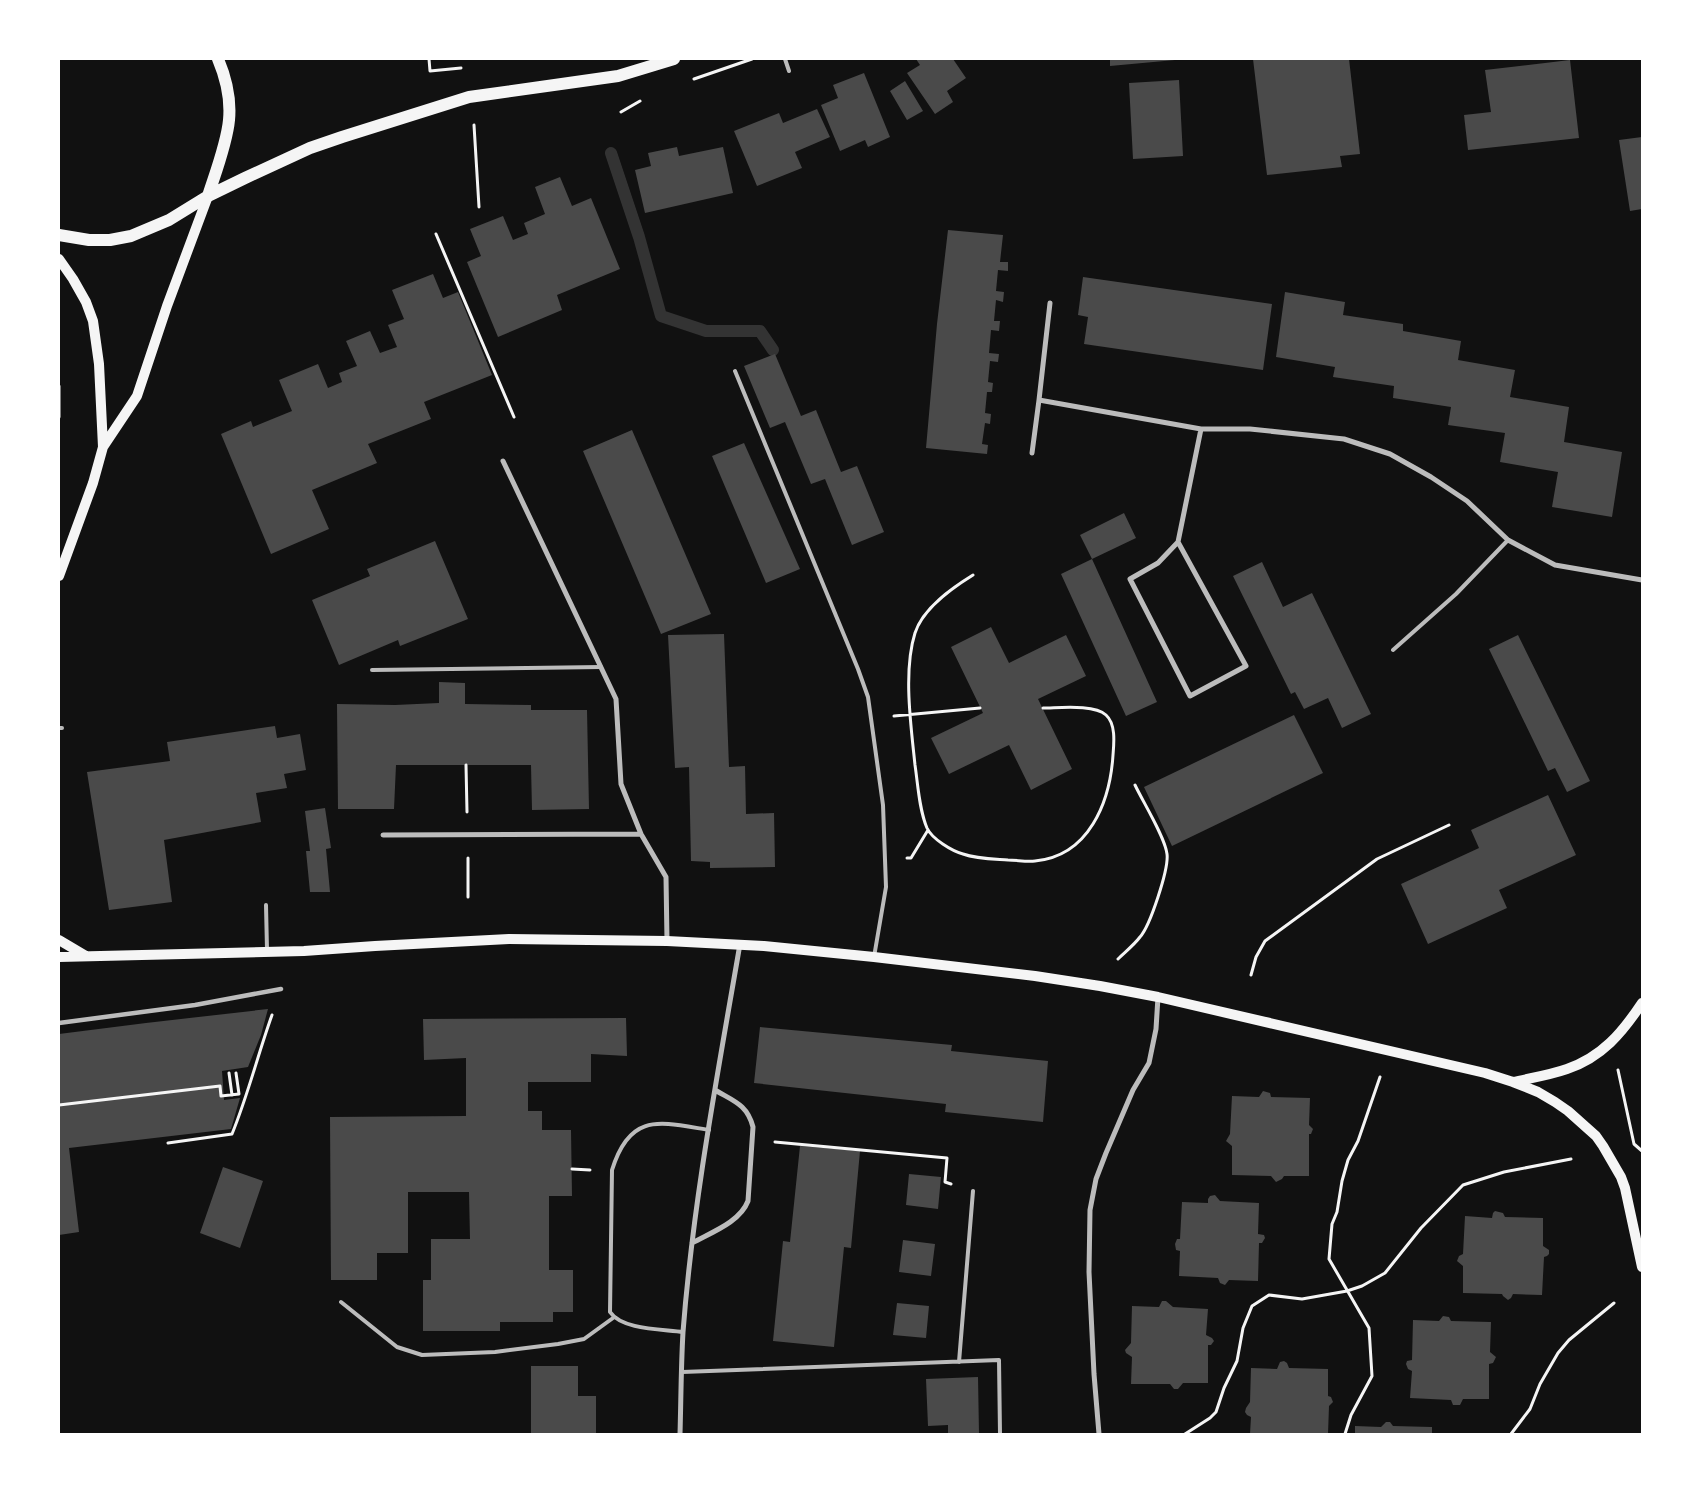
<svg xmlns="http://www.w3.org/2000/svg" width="1701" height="1493" viewBox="0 0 1701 1493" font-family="'PT Sans Narrow',sans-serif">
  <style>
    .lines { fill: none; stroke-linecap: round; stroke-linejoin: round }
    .stream { stroke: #333; stroke-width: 12 }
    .building { fill: #4a4a4a }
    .path { stroke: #f5f5f5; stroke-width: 3 }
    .service { stroke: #bcbcbc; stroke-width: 4 }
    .pedestrian { stroke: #bcbcbc; stroke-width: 4.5 }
    .minor { stroke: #bcbcbc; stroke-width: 5 }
    .secondary { stroke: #f5f5f5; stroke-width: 10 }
    .primary { stroke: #f5f5f5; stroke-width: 12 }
  </style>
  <rect width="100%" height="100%" fill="#111"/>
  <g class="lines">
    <path class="stream" d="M 611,153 L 639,237 L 661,316 L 706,331 L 760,331 L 773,350"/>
  </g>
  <path class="building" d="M 916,59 L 953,59 L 966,78 L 947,91 L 953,102 L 935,114 L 907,73 L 920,65 Z
    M 1110,59 L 1175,59 L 1175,60 L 1110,66 Z
    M 1253,59 L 1349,59 L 1360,154 L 1340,156 L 1342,167 L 1267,175 Z
    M 1570,60 L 1579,138 L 1468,150 L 1464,115 L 1491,112 L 1485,70 Z
    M 864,73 L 890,137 L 868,147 L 865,140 L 840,151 L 821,105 L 838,98 L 833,85 Z
    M 1179,80 L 1183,156 L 1133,159 L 1129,83 Z
    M 905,81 L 923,111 L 907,120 L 890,91 Z
    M 817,109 L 830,137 L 795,152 L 802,168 L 757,186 L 734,131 L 779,113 L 783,123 Z
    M 1642,137 L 1642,209 L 1630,211 L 1619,140 Z
    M 677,147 L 679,156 L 723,147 L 733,193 L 645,213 L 635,170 L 651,166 L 648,153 Z
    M 560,177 L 572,206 L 591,198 L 620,269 L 557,295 L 562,310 L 498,337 L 467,262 L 481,256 L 470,229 L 503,216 L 513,240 L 528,234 L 524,223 L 545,214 L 535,187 Z
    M 948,230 L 1003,235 L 1000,262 L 1008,262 L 1008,271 L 998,270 L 996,291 L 1004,292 L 1003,302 L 996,300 L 994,321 L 1000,321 L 999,331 L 991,330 L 989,353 L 999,354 L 998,362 L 990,361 L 988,382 L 993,383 L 992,392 L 987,392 L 985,413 L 991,414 L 990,424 L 985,423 L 982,444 L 988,445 L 987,454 L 926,448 L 937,324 Z
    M 433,274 L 443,298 L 458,292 L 492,375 L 424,402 L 431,419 L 368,444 L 377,463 L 312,490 L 329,529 L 271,554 L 221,434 L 251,421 L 253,427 L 292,411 L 279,380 L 318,364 L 328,388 L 342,382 L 339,373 L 357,366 L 346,341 L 370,331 L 380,353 L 397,347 L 388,325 L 404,319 L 392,290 Z
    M 1083,277 L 1272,304 L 1263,370 L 1084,344 L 1088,317 L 1078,315 Z
    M 1285,292 L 1345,302 L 1343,315 L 1403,324 L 1403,331 L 1461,341 L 1458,360 L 1515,370 L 1510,397 L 1569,407 L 1564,442 L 1622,452 L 1612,517 L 1552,507 L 1558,472 L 1500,462 L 1505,433 L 1448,425 L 1451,407 L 1393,398 L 1394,386 L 1333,377 L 1335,367 L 1276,357 Z
    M 775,354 L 801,416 L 816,410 L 841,472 L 857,466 L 884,532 L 852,545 L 825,479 L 811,484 L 785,422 L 770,428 L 744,366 Z
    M 632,430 L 711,614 L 661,634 L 583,451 Z
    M 744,443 L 800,569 L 766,583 L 712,456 Z
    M 1124,513 L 1136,538 L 1092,559 L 1080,535 Z
    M 435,541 L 468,619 L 400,646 L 398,640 L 339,665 L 312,600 L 370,576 L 367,569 Z
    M 1092,559 L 1157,702 L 1126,716 L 1061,574 Z
    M 1262,562 L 1283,607 L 1312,593 L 1371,714 L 1342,728 L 1328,698 L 1304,709 L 1295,692 L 1291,694 L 1233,576 Z
    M 991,627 L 1009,663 L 1066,635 L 1086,676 L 1038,699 L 1072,769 L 1031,790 L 1009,745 L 949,774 L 931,738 L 983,713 L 951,647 Z
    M 724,634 L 729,767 L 745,766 L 746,814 L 774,813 L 775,867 L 710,868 L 710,862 L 691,861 L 689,767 L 675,768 L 668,635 Z
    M 1518,635 L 1590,781 L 1567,792 L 1555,768 L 1548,771 L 1489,649 Z
    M 439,682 L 465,683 L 465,704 L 531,705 L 531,710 L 587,710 L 589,809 L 532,810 L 531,765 L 396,765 L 394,809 L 338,809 L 337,704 L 395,705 L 439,703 Z
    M 1294,715 L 1323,773 L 1172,846 L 1144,787 Z
    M 275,726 L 277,738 L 300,734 L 306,770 L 284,774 L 287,788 L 256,793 L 261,822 L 164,840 L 172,902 L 109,910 L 87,772 L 170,761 L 167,742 Z
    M 1548,795 L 1576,855 L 1499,890 L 1507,908 L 1428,944 L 1401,884 L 1479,848 L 1471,830 Z
    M 325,808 L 331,848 L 326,849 L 330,892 L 310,892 L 306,851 L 310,851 L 305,811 Z
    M 268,1009 L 261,1035 L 248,1067 L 222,1071 L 224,1100 L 240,1098 L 231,1129 L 69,1148 L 79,1232 L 59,1235 L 59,1034 L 146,1023 Z
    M 626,1018 L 627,1056 L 591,1054 L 591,1082 L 528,1082 L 528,1111 L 542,1111 L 542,1130 L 571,1130 L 572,1196 L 549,1196 L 549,1270 L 573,1270 L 573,1312 L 553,1312 L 553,1322 L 500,1322 L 500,1331 L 423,1331 L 423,1280 L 431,1280 L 431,1239 L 470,1239 L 469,1192 L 408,1192 L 408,1253 L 377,1253 L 377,1280 L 331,1280 L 330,1117 L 466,1116 L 466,1058 L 424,1060 L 423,1019 Z
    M 760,1027 L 952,1045 L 951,1051 L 1048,1061 L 1043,1122 L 945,1112 L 946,1104 L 754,1083 Z
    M 1263,1091 L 1270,1093 L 1271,1097 L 1310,1098 L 1309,1125 L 1313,1129 L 1311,1134 L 1309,1134 L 1309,1176 L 1284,1176 L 1282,1179 L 1276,1182 L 1271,1176 L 1232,1175 L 1232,1146 L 1226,1141 L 1230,1134 L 1232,1096 L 1259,1097 Z
    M 800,1146 L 860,1151 L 851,1248 L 844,1247 L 834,1347 L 773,1341 L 783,1241 L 790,1242 Z
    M 223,1167 L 263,1181 L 240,1248 L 200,1233 Z
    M 909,1174 L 941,1177 L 938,1209 L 906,1205 Z
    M 1215,1195 L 1220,1201 L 1259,1203 L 1258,1234 L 1264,1235 L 1265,1238 L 1262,1243 L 1259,1243 L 1258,1281 L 1229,1280 L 1225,1285 L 1220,1283 L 1218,1278 L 1179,1276 L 1180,1251 L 1176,1250 L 1175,1244 L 1177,1239 L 1180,1239 L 1182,1202 L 1208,1203 L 1208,1199 L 1210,1196 Z
    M 1495,1211 L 1503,1213 L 1505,1217 L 1543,1218 L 1543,1246 L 1549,1250 L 1549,1254 L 1547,1256 L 1544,1257 L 1542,1295 L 1513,1294 L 1511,1298 L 1508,1300 L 1503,1296 L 1502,1294 L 1463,1293 L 1463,1266 L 1457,1261 L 1459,1256 L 1463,1254 L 1465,1216 L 1492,1218 L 1493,1213 Z
    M 903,1240 L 935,1244 L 931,1276 L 899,1272 Z
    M 1162,1301 L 1166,1301 L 1173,1307 L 1208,1309 L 1206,1335 L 1212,1338 L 1214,1341 L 1211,1345 L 1208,1345 L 1208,1383 L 1183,1383 L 1178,1389 L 1174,1389 L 1170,1384 L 1131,1384 L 1132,1357 L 1126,1353 L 1125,1350 L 1131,1343 L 1132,1306 L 1159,1307 Z
    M 897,1303 L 929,1306 L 926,1338 L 893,1335 Z
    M 1443,1316 L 1449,1317 L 1451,1321 L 1491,1322 L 1490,1352 L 1496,1357 L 1493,1363 L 1489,1364 L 1489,1399 L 1463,1399 L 1460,1405 L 1453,1405 L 1451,1400 L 1410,1398 L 1412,1371 L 1408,1369 L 1406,1364 L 1407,1361 L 1412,1360 L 1413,1320 L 1439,1321 Z
    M 1284,1361 L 1287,1363 L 1289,1368 L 1328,1369 L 1328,1396 L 1331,1397 L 1333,1402 L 1329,1406 L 1328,1434 L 1250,1434 L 1251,1417 L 1247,1415 L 1245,1412 L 1246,1408 L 1250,1402 L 1251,1368 L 1277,1369 L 1280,1362 Z
    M 531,1366 L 578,1366 L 578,1396 L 596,1396 L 596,1434 L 531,1434 Z
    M 978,1377 L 979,1434 L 948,1434 L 948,1425 L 928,1426 L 926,1379 Z
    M 1386,1422 L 1390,1422 L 1393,1426 L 1432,1427 L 1432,1434 L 1355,1434 L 1355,1426 L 1381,1427 Z"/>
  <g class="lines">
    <path class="path" d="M 429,59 L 430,71 L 461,68
      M 694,79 L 752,59
      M 621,112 L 640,101
      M 474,125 L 479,207
      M 436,234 L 514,417
      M 59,386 L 59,417
      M 973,575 C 952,588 923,608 915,633 C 903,671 911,726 915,765 C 918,785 919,809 927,828 C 932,839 952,851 963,854 C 977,859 995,859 1008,860 C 1017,860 1026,862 1035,861 C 1089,856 1110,802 1113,755 C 1114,743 1116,724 1106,715 C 1094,704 1059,708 1043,708
      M 894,716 L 980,708
      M 466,765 L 467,812
      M 468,858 L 468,897
      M 907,858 L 911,858 L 928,830
      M 1118,959 C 1125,952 1134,945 1140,937 C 1150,926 1169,869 1167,854 C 1165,837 1143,802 1135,785
      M 1251,975 L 1256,957 L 1265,941 L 1377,859 L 1449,825
      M 1618,1070 L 1634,1144 L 1642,1151
      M 229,1073 L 232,1095
      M 59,1105 L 220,1086 L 221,1096 L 239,1094 L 236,1073
      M 775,1142 L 947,1158 L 945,1182 L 951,1184
      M 168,1143 L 232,1134 C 248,1095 258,1054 272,1015
      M 572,1169 L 590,1170
      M 1185,1434 L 1210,1418 L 1216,1412 L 1224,1388 L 1237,1361 L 1243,1328 L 1252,1306 L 1269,1295 L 1302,1299 L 1347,1291 L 1362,1286 L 1385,1273 L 1421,1228 L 1463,1185 L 1504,1172 L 1571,1159
      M 1345,1434 L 1351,1415 L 1372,1376 L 1369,1328 L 1329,1259 L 1332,1224 L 1337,1212 L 1342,1181 L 1348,1160 L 1358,1141 L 1380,1077
      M 1511,1434 L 1530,1409 L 1540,1384 L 1558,1353 L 1569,1340 L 1614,1303"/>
    <path class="service" d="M 785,59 L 789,71
      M 735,371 L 858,669 L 868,697 L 883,805 L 886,887 L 874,957
      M 1393,650 L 1456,594 L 1508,540
      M 372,670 L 601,667
      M 59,728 L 62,728
      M 266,905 L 267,950
      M 341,1302 L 397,1347 L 422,1355 L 495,1352 L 558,1344 L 584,1339 L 613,1318
      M 683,1332 C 663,1329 622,1330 610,1312 L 612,1170 C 630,1112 659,1122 709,1130
      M 959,1362 L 973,1191
      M 682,1372 L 999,1360 L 1000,1434"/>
    <path class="pedestrian" d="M 59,1023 L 195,1005 L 281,989"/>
    <path class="minor" d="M 1050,303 L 1039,400 L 1201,429 L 1250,429 L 1344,439 L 1390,454 L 1431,477 L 1467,501 L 1508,540 L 1555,565 L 1642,580
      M 1032,453 L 1039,400
      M 503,461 L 616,699 L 621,784 L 641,834 L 666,877 L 667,941
      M 1178,542 L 1246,666 L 1190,696 L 1130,579 L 1158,563 L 1178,542 L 1201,429
      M 383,835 L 641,834
      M 692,1243 C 712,1232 740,1222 748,1201 L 753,1127 C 747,1104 733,1101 715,1090
      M 680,1434 C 681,1400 681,1366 683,1332 C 693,1202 718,1072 740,944
      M 1099,1434 L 1094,1374 L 1089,1272 L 1090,1210 L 1096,1179 L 1106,1153 L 1133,1090 L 1149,1063 L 1156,1029 L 1158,997"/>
    <path class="secondary" d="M 59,259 L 73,279 L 86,302 L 93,321 L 99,364 L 103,447
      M 59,576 L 93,483 L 103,447 L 137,396 L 167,306 L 208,196
      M 59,940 L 86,956
      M 59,957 L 304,951 L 375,946 L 509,939 L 667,941 L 764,946 L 874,957 L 1035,976 L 1100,986 L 1158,997 L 1485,1073 L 1513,1082 L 1538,1092 L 1555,1102 L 1568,1111 L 1596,1136 L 1603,1146 L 1621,1177 L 1625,1188 L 1642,1267
      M 1513,1082 C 1531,1078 1550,1075 1567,1069 C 1602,1057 1622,1033 1642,1003"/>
    <path class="primary" d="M 208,196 C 215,174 227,143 229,120 C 231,99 226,78 218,59
      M 59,235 L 89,240 L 110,240 L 131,236 L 169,220 L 208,196 L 245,178 L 310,148 L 342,137 L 469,97 L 618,76 L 674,59"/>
  </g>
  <rect width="1701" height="1493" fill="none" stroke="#ffffff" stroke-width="120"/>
</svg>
